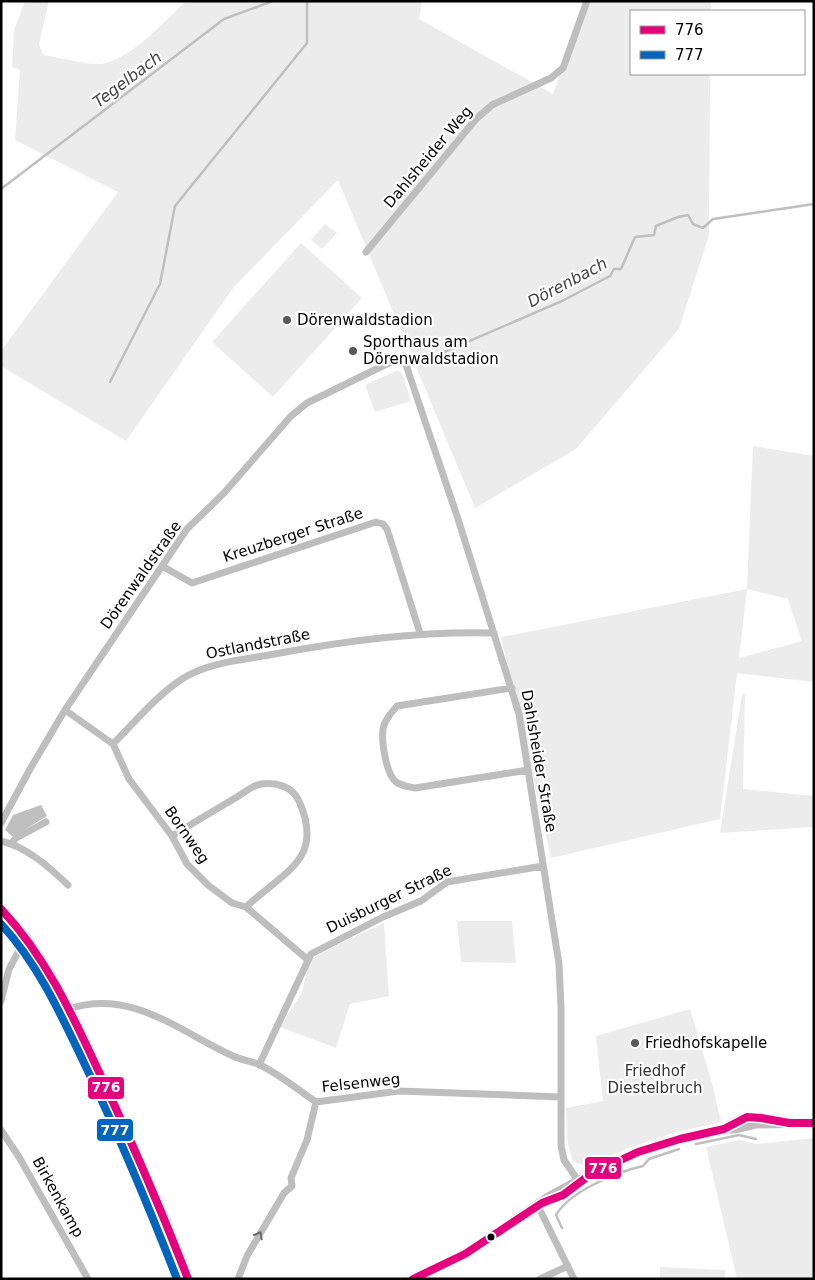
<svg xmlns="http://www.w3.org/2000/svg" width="815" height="1280" viewBox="0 0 815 1280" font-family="'DejaVu Sans',sans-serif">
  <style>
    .green { fill: #ececec; fill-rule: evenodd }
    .water { fill: #bfbfbf }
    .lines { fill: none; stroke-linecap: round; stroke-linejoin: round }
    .stream { stroke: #bfbfbf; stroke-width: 2.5 }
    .minor { stroke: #bebebe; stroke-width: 7 }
    .tertiary { stroke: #bebebe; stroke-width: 9 }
    .bus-1-casing { stroke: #fff; stroke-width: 11 }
    .bus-2-casing { stroke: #fff; stroke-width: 11 }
    .bus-1 { stroke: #e5007d; stroke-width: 8 }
    .bus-2 { stroke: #0065bd; stroke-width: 8 }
    .oneway { stroke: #686868 }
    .poi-dot { fill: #595959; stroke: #fff; stroke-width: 2 }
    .bus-dot { fill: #000; stroke: #fff; stroke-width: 2 }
    .labels { text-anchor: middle; stroke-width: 4.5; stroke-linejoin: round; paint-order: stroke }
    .street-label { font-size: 15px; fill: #000; stroke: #fff }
    .poi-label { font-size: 15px; fill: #000; stroke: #fff; text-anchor: start }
    .park-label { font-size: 15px; fill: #333; stroke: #fff }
    .water-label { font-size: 16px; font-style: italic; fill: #444; stroke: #fff }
    .line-badge { stroke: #fff; stroke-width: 2 }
    .badge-label { font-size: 14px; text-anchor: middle; font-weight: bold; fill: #fff }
  </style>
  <rect width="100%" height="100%" fill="#fff"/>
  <path class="green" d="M 25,1 L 49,1 L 39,44 L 43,55 C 57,57 88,65 101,64 C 131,59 163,23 186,1 L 422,1 L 419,19 L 553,94 L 586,1 L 711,1 L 711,11 L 631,11 L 631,74 L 710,74 L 709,235 L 679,329 L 576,449 L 475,508 L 338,180 L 233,288 L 126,441 L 1,366 L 1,351 L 118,192 L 15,140 L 20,70 L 12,67 L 14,30 Z
    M 325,224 L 337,233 L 322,249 L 311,240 Z
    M 301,243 L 362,298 L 273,397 L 212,342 Z
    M 398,370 L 402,373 L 411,401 L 375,412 L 365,385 Z
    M 753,446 L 814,456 L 814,682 L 737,673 L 720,819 L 551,858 L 501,637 L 747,589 ZM 747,589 L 788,599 L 802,641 L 739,658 Z
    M 745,693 L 743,789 L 814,796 L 814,827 L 720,833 L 742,695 Z
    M 457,921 L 512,921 L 516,963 L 461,962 Z
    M 384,923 L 389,996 L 350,1004 L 336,1048 L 280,1027 L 302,992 L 309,962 L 325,950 Z
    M 690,1009 L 711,1079 L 721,1122 L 673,1133 L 626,1149 L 588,1166 L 573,1162 L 567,1139 L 566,1108 L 603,1101 L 596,1036 Z
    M 814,1138 L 814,1279 L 737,1279 L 706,1147 L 740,1140 L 756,1144 Z
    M 660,1267 L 725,1270 L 725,1279 L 660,1279 Z"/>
  <path class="water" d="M 41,805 L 47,816 L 13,837 L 5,830 L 13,815 Z"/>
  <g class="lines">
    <path class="stream" d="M 1,189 L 224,19 L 273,1
      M 421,362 L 562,301 L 610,276 L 614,269 L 621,269 L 635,237 L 654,235 L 656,226 L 678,217 L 688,215 L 693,224 L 703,228 L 713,219 L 814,204
      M 110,382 L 160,284 L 175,206 L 307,43 L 307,1
      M 696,1144 L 739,1135 L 756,1139
      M 562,1228 L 556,1215 C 570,1191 617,1172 643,1166 L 649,1159 L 679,1149"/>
    <path class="minor" d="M 366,252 L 476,119 L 492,105 L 551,78 L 563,68 L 587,1
      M 162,566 L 192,583 L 376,522 L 383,524 L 387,529 L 420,633
      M 512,688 L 397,706 C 392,712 387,717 384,725 C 380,738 386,774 396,782 C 402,786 409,787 415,788 L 528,770
      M 65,710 L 113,744 C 135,722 156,696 182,679 C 206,663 241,660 269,655 C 344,641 418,631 494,633
      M 113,744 L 129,779 L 172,836 L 187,864 L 208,885 L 232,903 L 246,907 L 307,959
      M 1,823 L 30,769 L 65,710 L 187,529 L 224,493 L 291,416 L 307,403 L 403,356 L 458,519 L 519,714 L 559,964 L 561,1007 L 561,1146 L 564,1160 L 579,1182
      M 172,836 C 193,823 215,810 237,797 C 244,793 253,785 261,784 C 276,782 292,786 299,801 C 325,860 284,871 246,907
      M 1,841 C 27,847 49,867 68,885
      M 12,843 L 16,838 L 46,822
      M 1,1001 L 9,969 L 27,936
      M 69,1009 C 131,988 180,1032 233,1056 C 241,1060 250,1061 258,1064 C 278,1073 298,1090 316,1102 L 399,1091 L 561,1097
      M 259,1065 L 311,954 L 383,917 L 421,901 L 447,882 L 543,866
      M 1,1130 L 19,1157 L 88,1279
      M 538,1206 L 574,1279
      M 238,1279 L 247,1256 L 284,1193 L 292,1186 L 291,1178 L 307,1140 L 316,1102
      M 540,1279 L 568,1266"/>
    <path class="tertiary" d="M 1,909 C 45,952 69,1008 95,1063 C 129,1134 160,1205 188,1279
      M 724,1129 C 741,1114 761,1115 782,1121
      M 412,1279 L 465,1254 L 548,1197 L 611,1163 L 663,1143 L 724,1129 L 734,1129 L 756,1124 L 814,1123"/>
    <defs>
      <path id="bus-1" d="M 1,909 C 46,957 72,1014 99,1072 C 131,1140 161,1209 188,1279
        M 413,1279 L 465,1254 L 542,1203 L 563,1195 L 591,1174 L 638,1152 L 680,1139 L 724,1129 L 747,1117 L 761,1118 L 789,1123 L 814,1123"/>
      <path id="bus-2" d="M 1,924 C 39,965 62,1017 86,1067 C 119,1136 149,1207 177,1279"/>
    </defs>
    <use href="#bus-1" class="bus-1-casing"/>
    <use href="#bus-2" class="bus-2-casing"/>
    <use href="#bus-1" class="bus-1"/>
    <use href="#bus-2" class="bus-2"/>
  </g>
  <defs><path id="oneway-chevron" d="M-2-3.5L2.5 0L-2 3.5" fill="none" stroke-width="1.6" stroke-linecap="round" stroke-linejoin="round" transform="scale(1.25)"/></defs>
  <use class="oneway" href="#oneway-chevron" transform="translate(259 1235) rotate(-60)"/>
  <g class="poi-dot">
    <circle cx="287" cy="320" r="5"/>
    <circle cx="353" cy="351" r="5"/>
    <circle cx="635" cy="1043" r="5"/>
  </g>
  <circle class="bus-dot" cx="491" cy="1237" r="4.5"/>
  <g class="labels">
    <g class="street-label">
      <text transform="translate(428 157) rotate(-50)" y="5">Dahlsheider Weg</text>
      <text transform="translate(293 535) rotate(-18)" y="5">Kreuzberger Straße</text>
      <text transform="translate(141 575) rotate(-55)" y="5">Dörenwaldstraße</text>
      <text transform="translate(258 644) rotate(-11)" y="5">Ostlandstraße</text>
      <text transform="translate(539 761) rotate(80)" y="5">Dahlsheider Straße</text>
      <text transform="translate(187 835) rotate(55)" y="5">Bornweg</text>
      <text transform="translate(389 899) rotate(-26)" y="5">Duisburger Straße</text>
      <text transform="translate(361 1083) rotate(-6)" y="5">Felsenweg</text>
      <text transform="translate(58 1197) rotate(61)" y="5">Birkenkamp</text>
    </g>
    <g class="poi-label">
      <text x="297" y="325">Dörenwaldstadion</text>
      <text x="363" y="347">Sporthaus am<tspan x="363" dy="17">Dörenwaldstadion</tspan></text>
      <text x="645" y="1048">Friedhofskapelle</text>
    </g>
    <g class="park-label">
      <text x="655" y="1076">Friedhof<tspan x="655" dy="17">Diestelbruch</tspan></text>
    </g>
    <g class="water-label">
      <text transform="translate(127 79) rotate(-37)" y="6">Tegelbach</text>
      <text transform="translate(567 282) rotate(-28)" y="6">Dörenbach</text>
    </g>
  </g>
  <g class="line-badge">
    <rect x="87" y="1076" width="38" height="24" rx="5" fill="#e5007d"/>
    <rect x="96" y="1118" width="38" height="24" rx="5" fill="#0065bd"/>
    <rect x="584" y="1156" width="38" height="24" rx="5" fill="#e5007d"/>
  </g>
  <g class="badge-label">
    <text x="106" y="1092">776</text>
    <text x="115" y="1135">777</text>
    <text x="603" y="1173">776</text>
  </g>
  <rect width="815" height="1280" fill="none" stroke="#000000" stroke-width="5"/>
  <rect x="630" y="10" width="175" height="65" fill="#ffffff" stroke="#999999"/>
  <rect x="640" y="26" width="25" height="8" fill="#e5007d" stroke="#999999"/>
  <text x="675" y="35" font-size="15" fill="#000000">776</text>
  <rect x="640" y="51" width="25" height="8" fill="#0065bd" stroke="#999999"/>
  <text x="675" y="60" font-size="15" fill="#000000">777</text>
</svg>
